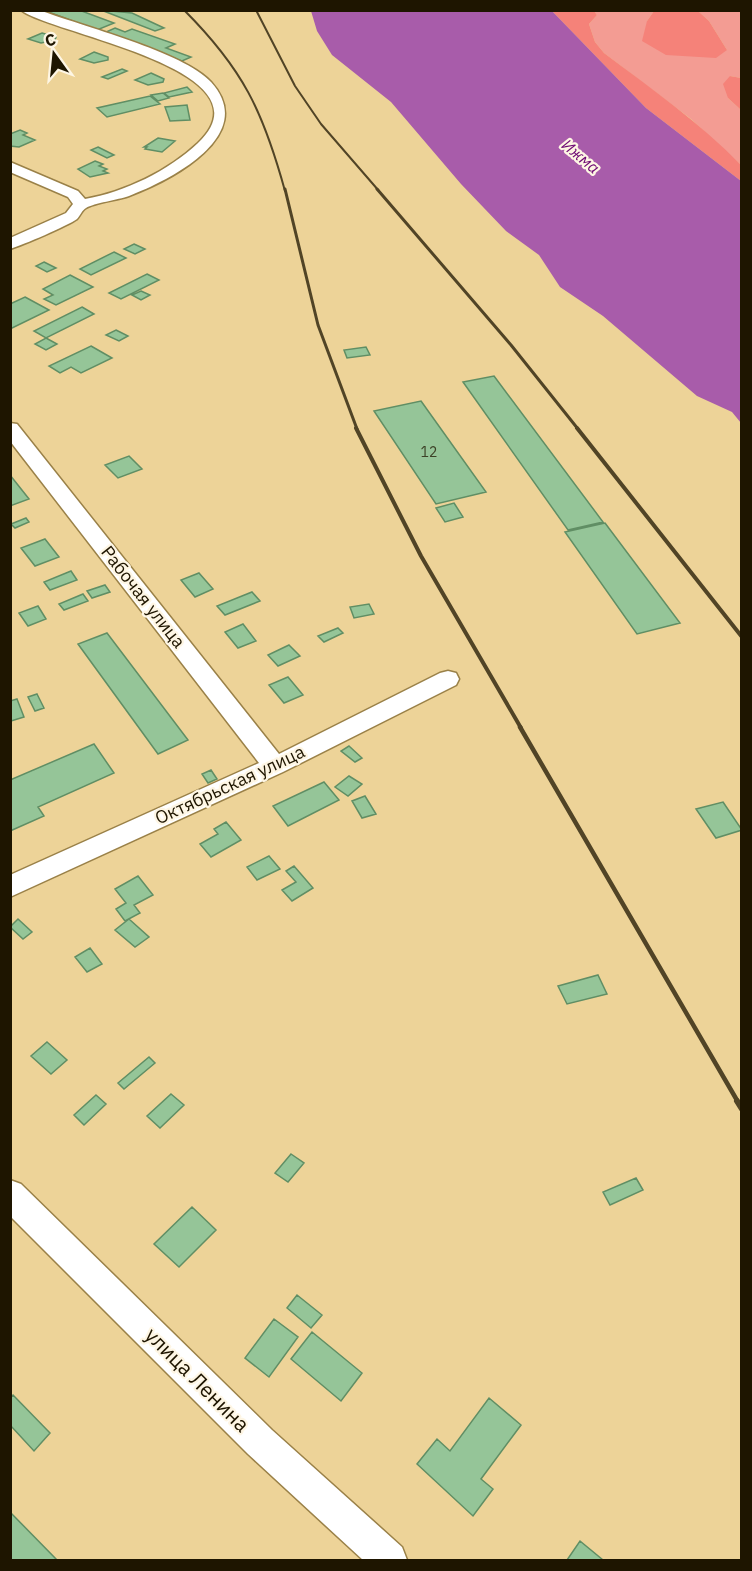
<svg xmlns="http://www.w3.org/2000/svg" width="752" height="1571" viewBox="0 0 752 1571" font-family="'IBM Plex Sans',sans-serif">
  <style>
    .green { fill: #f39c93 }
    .forest { fill: #f58279 }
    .water { fill: #a85caa }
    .building { fill: #95c598; stroke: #608e64; stroke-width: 1.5 }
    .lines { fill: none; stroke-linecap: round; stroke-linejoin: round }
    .minor-casing { stroke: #9a8148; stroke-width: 3 }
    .minor { fill: #fff; fill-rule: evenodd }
    .rail-far4 { stroke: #514426; stroke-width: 2 }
    .rail-far3 { stroke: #514426; stroke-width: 3 }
    .rail-far2 { stroke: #514426; stroke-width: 4 }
    .rail-far1 { stroke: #514426; stroke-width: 4.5 }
    .rail { stroke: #514426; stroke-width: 6 }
    .labels { text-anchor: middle; stroke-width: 4.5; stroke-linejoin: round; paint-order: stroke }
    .far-number-label { font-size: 14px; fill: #3c4126 }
    .far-water-label { font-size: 16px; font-style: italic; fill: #6d0772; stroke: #fef6e4 }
    .street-label { font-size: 18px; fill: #1e1500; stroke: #fef6e4 }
    .near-street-label { font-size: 21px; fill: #1e1500; stroke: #fef6e4 }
  </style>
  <rect width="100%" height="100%" fill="#edd398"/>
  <path class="green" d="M 594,11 L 654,11 L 647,21 L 727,50 L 709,21 L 698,11 L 741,11 L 741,78 L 730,76 L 728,98 L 741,110 L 741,165 L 691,119 L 604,53 L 595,42 L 589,24 L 597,15 Z"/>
  <path class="forest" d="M 552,11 L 594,11 L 597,15 L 589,24 L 595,42 L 604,53 C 652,89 700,123 741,165 L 741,181 L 646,108 Z
    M 654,11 L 698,11 L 709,21 L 727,50 L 716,58 L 666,55 L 642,41 L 647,21 Z
    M 730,76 L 741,78 L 741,110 L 728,98 L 723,84 Z"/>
  <path class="water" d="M 311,11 L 552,11 L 646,108 L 741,181 L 741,423 L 732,412 L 697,396 L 603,316 L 560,287 L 539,255 L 506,231 L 461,184 L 391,102 L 332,55 L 317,31 Z"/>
  <path class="building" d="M 43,10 L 79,10 L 114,23 L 97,30 Z
    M 101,10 L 132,13 L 164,28 L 155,31 Z
    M 115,28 L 125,32 L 132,29 L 175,44 L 166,48 L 191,57 L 182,61 L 104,33 Z
    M 42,33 L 56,37 L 55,40 L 41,43 L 28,39 Z
    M 94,52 L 108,57 L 108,60 L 94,63 L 80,59 Z
    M 122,69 L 127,71 L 108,79 L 102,77 Z
    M 151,73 L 164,79 L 163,82 L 148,85 L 135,80 Z
    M 187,87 L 192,92 L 169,97 L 164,93 Z
    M 163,93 L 169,98 L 158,101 L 151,95 Z
    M 150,96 L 160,104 L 107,117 L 97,108 Z
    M 187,105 L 190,120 L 170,121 L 165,107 Z
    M 20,130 L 27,133 L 23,135 L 35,140 L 19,147 L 10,146 L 10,134 Z
    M 158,138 L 175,141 L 162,152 L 145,149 L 147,147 L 144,147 Z
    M 98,147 L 114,155 L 107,158 L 91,150 Z
    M 95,161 L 103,164 L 99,166 L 107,169 L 103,171 L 108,173 L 90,177 L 78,169 Z
    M 134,244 L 145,249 L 135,254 L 124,249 Z
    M 114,252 L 126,258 L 91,275 L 80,269 Z
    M 44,262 L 56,268 L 47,272 L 36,266 Z
    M 147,274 L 159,280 L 121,299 L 109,293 Z
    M 70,275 L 93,287 L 56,305 L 44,299 L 53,295 L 43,289 Z
    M 141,291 L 150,295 L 141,300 L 132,295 Z
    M 25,297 L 49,310 L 10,329 L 10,304 Z
    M 82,307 L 94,314 L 46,338 L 34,331 Z
    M 116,330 L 128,336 L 119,341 L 106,335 Z
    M 46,338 L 57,344 L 46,350 L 35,344 Z
    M 91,346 L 112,358 L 81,373 L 71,367 L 60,373 L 49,366 Z
    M 366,347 L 370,355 L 347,358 L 344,350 Z
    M 494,376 L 603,522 L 568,530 L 463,382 Z
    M 421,401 L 486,492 L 436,504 L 374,411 Z
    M 129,456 L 142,469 L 118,478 L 105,465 Z
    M 10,475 L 29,499 L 10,506 Z
    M 454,503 L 463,517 L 445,522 L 436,508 Z
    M 26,518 L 29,522 L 15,528 L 11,524 Z
    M 605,523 L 680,623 L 637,634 L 565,532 Z
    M 45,539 L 59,557 L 35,566 L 21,548 Z
    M 71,571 L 77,580 L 50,590 L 44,582 Z
    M 199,573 L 213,589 L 195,597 L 181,580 Z
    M 105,585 L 110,592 L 92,598 L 87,591 Z
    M 252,592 L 260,601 L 225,615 L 217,606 Z
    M 83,594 L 88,601 L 64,610 L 59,604 Z
    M 369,604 L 374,614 L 354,618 L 350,607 Z
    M 38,606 L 46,619 L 28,626 L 19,613 Z
    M 243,624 L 256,641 L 238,648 L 225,632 Z
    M 338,628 L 343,633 L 324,642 L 318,636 Z
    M 107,633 L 188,740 L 158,754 L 78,644 Z
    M 289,645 L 300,656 L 278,666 L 268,655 Z
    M 288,677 L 303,695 L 284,703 L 269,685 Z
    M 37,694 L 44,708 L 35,711 L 28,697 Z
    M 17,699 L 24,717 L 11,721 L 10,701 Z
    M 94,744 L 114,773 L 38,807 L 44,816 L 10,831 L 10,780 Z
    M 349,746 L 362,758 L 355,762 L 341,751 Z
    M 211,770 L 217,779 L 208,783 L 202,774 Z
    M 349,776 L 362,784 L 348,796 L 335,787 Z
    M 324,782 L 339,800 L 288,826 L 273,806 Z
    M 365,796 L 376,814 L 362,818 L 352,801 Z
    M 723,802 L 742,830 L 716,838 L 696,809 Z
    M 226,822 L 241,840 L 211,857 L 200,844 L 218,834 L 214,829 Z
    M 269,856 L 280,869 L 257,880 L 247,867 Z
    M 294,866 L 313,888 L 292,901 L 282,890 L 296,882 L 286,871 Z
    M 138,876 L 153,895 L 134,905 L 140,913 L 125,921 L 116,909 L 126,903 L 115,889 Z
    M 18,919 L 32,932 L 23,939 L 10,927 Z
    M 129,919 L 149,937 L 135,947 L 115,930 Z
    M 90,948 L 102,964 L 87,972 L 75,957 Z
    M 598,975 L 607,994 L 567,1004 L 558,986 Z
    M 47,1042 L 67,1060 L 51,1074 L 31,1056 Z
    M 149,1057 L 155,1063 L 124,1089 L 118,1083 Z
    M 171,1094 L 184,1105 L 160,1128 L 147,1116 Z
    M 96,1095 L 106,1104 L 84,1125 L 74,1115 Z
    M 291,1154 L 304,1163 L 288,1182 L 275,1173 Z
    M 636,1178 L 643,1190 L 610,1205 L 603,1192 Z
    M 192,1207 L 216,1230 L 179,1267 L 154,1244 Z
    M 297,1295 L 322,1315 L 311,1328 L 287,1308 Z
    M 274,1319 L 298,1337 L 269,1377 L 245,1358 Z
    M 312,1332 L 362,1373 L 341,1401 L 291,1359 Z
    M 13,1395 L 50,1433 L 34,1451 L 10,1425 L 10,1398 Z
    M 489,1398 L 521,1425 L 481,1479 L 493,1489 L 473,1516 L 417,1464 L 437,1439 L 450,1451 Z
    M 10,1512 L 57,1560 L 10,1560 Z
    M 580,1541 L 603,1560 L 567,1560 Z"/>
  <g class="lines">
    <defs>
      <path id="minor" d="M 21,10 L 39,10 C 81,26 184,52 211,82 C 259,135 171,180 129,196 C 118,200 94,203 86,208 C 82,210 80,216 77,219 C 67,226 23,245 10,249 L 10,238 L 66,213 L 73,204 L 68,197 L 10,172 L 10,162 L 78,191 L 85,199 C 125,192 168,171 198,143 C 276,69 50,34 21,10 Z
        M 10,423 L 17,424 L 279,754 L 440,673 L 448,671 L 456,673 L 459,679 L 456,685 L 283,772 L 10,897 L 10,875 L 259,763 L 10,441 Z
        M 10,1180 L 21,1184 L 272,1430 L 402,1547 L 407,1560 L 363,1560 L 248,1454 L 10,1216 Z"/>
    </defs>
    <use href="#minor" class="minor-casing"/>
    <use href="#minor" class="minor"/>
    <path class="rail-far4" d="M 184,10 C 243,69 263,111 285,191
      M 256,10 L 295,86 L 321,124 L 379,191"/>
    <path class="rail-far3" d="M 285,189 L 318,325 L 357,429
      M 377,189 L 511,345 L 578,429"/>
    <path class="rail-far2" d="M 356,428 L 421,556 L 521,728
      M 577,428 L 742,637"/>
    <path class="rail-far1" d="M 520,727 L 738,1102"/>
    <path class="rail" d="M 737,1101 L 742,1109"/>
  </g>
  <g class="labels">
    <g class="far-number-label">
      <text x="429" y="457">12</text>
    </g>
    <g class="far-water-label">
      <text transform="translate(581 156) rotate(40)" y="6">Ижма</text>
    </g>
    <g class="street-label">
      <text transform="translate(143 597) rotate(52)" y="6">Рабочая улица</text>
      <text transform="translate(230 785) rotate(-25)" y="6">Октябрьская улица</text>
    </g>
    <g class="near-street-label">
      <text transform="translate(197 1380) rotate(45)" y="7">улица Ленина</text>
    </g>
  </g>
  <rect width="752" height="1571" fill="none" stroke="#1e1500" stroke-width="24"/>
  <g transform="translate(54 54) rotate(345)" stroke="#fef6e4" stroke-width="4.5" paint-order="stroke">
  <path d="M0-4.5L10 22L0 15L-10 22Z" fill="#1e1500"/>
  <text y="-9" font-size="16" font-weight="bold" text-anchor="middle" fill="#1e1500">С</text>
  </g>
</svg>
